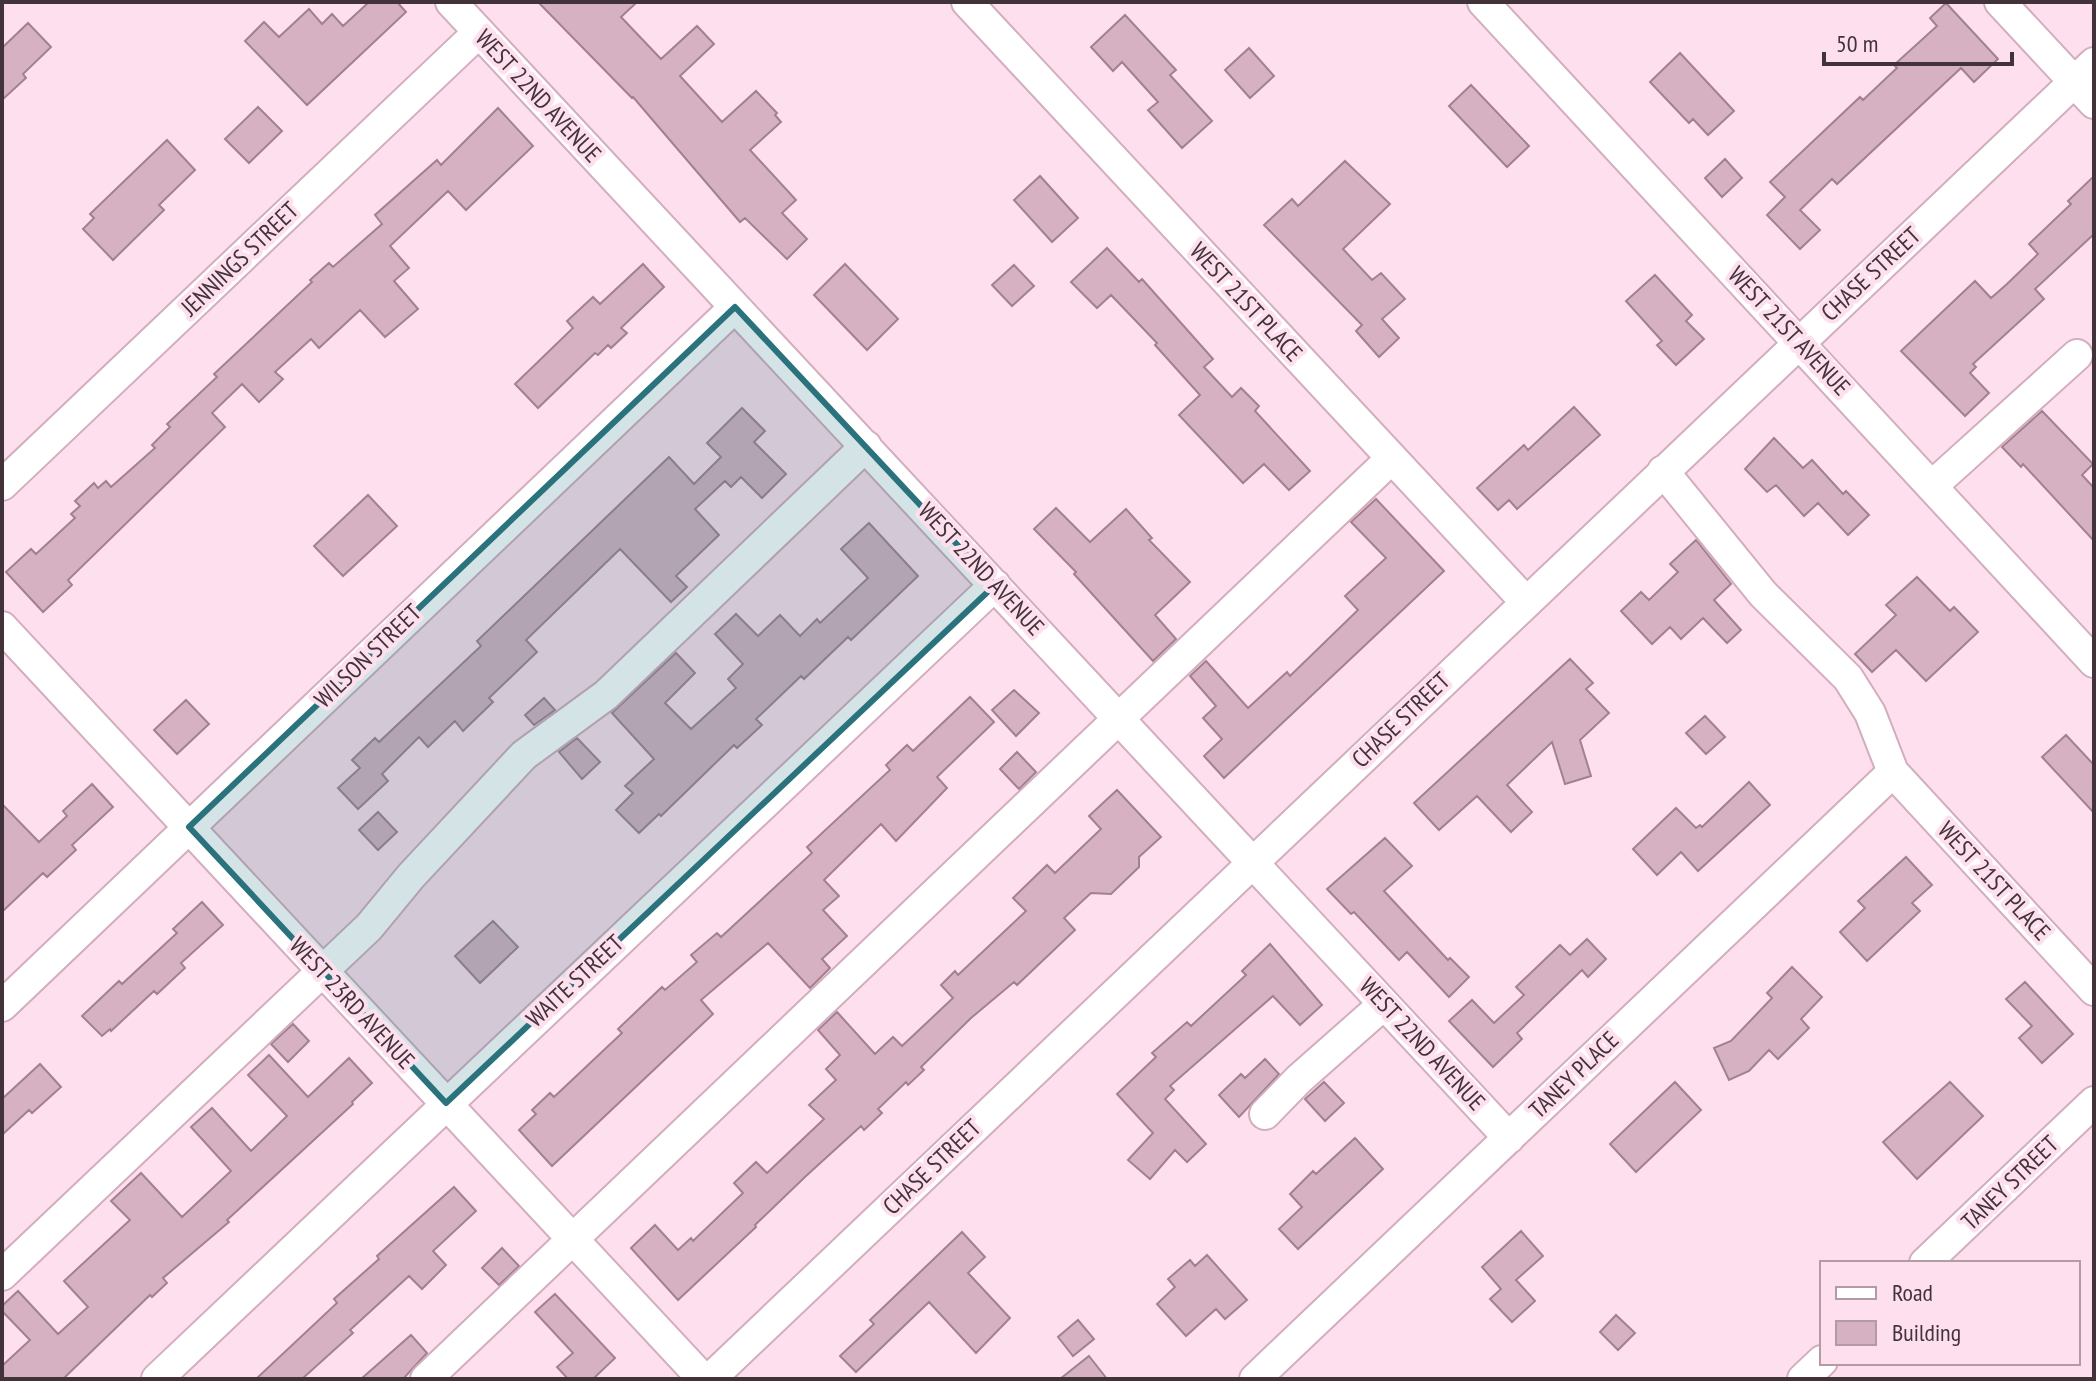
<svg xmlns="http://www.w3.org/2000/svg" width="2096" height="1381" viewBox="0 0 2096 1381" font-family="'PT Sans Narrow',sans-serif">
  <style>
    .building { fill: #d6b1c2; stroke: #a38091; stroke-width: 2 }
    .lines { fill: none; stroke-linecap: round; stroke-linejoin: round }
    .minor-casing { stroke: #d2adbe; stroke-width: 34 }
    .minor { stroke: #fff; stroke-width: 30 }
    .marked { fill: #2a727c; fill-opacity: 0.2; stroke: #2a727c; stroke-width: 6; stroke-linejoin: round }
    .labels { text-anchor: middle; stroke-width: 8; stroke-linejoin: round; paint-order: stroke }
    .street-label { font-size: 24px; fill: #42333a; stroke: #fedfed }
  </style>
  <rect width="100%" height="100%" fill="#fedfed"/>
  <path class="building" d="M 369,2 L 397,2 L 406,12 L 307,105 L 245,41 L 264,22 L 279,37 L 309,9 L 322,24 L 332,14 L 343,26 Z
    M 538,2 L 637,2 L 621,17 L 661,59 L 697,26 L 714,44 L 680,76 L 722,122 L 756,91 L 777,113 L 775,115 L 781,122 L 750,150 L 796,200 L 782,213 L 807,239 L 787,259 L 745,218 L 740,222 L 633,97 L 632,98 Z
    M 1946,3 L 1998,59 L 1974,82 L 1961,68 L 1837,184 L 1832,179 L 1800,210 L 1820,230 L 1800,249 L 1767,215 L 1785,197 L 1770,182 L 1860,97 L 1863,100 L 1897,68 L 1894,65 L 1937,26 L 1930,18 Z
    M 1125,15 L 1176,70 L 1170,75 L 1212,121 L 1182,148 L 1148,110 L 1158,102 L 1122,62 L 1113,71 L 1091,47 Z
    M 28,23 L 51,47 L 23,74 L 26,78 L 2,100 L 2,48 Z
    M 1249,48 L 1274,76 L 1250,98 L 1225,70 Z
    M 1680,53 L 1734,111 L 1708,135 L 1693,119 L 1689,123 L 1650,82 Z
    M 1471,85 L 1529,146 L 1507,167 L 1449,106 Z
    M 258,107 L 282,131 L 249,163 L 225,139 Z
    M 498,108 L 533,146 L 466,210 L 448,191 L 390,246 L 409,268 L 394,281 L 418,309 L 385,337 L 360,310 L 319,348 L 311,339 L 275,372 L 283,379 L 259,402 L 242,384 L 212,413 L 225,427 L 68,580 L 72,585 L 43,612 L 6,572 L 31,549 L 36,554 L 75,518 L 71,514 L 80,506 L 75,501 L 94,483 L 98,488 L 106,481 L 111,487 L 155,448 L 152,445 L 170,427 L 167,424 L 217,377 L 214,374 L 312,282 L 310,280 L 329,263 L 333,267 L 382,224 L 375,215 L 437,160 L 441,165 Z
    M 167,140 L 195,170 L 159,205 L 164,210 L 113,260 L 83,229 L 94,218 L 90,214 Z
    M 1725,159 L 1742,178 L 1722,197 L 1705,178 Z
    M 1345,161 L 1390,204 L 1343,249 L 1372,280 L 1381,273 L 1405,299 L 1382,319 L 1399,338 L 1379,357 L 1356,331 L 1362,325 L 1264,225 L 1292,199 L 1298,206 Z
    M 1040,176 L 1078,218 L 1052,242 L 1014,200 Z
    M 2094,176 L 2094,234 L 2035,289 L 2044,299 L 1973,364 L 1976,367 L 1970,373 L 1989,393 L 1965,416 L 1901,351 L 1975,281 L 1991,298 L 2007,284 L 2038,254 L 2029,244 L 2071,204 L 2068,201 Z
    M 1107,248 L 1139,282 L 1142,279 L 1213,359 L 1204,367 L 1232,397 L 1241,388 L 1259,406 L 1255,411 L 1310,471 L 1289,490 L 1264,464 L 1243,483 L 1179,415 L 1200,395 L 1155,345 L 1157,343 L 1111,295 L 1097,308 L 1071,282 Z
    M 643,264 L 664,287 L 621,328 L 627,333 L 611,348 L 608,345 L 598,355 L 595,353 L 538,408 L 515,384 L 573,328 L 567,321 L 593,297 L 600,304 Z
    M 845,264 L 898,319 L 867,350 L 814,295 Z
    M 1014,265 L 1034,286 L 1012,306 L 992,285 Z
    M 1655,275 L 1692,315 L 1686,321 L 1704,339 L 1676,365 L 1657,345 L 1662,341 L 1626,301 Z
    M 1574,407 L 1600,435 L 1517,509 L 1509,500 L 1498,510 L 1477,488 L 1524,445 L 1528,450 Z
    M 742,408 L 765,431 L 754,442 L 786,474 L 762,498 L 741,477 L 731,487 L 725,481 L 695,509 L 719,535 L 676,576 L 687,587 L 671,602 L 620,549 L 526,640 L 537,652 L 489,698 L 493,702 L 463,731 L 455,721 L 428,747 L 419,737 L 382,774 L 388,781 L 358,809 L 338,788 L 360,768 L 352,760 L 375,738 L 379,742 L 481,646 L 477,641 L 669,457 L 694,484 L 721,457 L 707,443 Z
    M 2042,411 L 2093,464 L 2082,475 L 2094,488 L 2094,541 L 2023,464 L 2021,467 L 2002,447 Z
    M 1774,438 L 1803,468 L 1812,460 L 1843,494 L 1846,491 L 1869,515 L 1848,535 L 1818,503 L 1804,516 L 1776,485 L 1767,492 L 1745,469 Z
    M 368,495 L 397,526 L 343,576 L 314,546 Z
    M 1376,499 L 1444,571 L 1224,778 L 1204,756 L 1222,739 L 1203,718 L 1216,706 L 1190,676 L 1206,661 L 1248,708 L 1287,672 L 1290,676 L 1358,610 L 1345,596 L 1386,558 L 1351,522 Z
    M 1056,508 L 1090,542 L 1126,509 L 1152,538 L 1149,540 L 1190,582 L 1155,615 L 1176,639 L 1153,661 L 1074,574 L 1076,572 L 1034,529 Z
    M 869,523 L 918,576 L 851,640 L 848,637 L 804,679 L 801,676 L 756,719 L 762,725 L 737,748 L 734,745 L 661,816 L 659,814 L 639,833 L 616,810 L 633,793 L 625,786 L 654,759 L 612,713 L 676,653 L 695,673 L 665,703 L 691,729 L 736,688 L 728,679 L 743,664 L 715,634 L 736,614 L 758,636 L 780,615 L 800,636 L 817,619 L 820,623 L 868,578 L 841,549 Z
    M 1696,540 L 1731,584 L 1714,600 L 1741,630 L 1727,643 L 1703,618 L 1681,639 L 1670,627 L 1652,644 L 1621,611 L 1641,592 L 1649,600 L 1678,572 L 1670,564 Z
    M 1917,577 L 1950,611 L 1954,607 L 1978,632 L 1926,681 L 1896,650 L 1872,672 L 1855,654 L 1896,615 L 1886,605 Z
    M 1570,659 L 1593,683 L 1586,689 L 1609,713 L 1580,740 L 1591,776 L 1565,784 L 1552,742 L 1507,785 L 1532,812 L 1511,832 L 1477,796 L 1439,830 L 1414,803 Z
    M 1014,690 L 1039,713 L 1016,736 L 992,710 Z
    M 970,697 L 994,722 L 937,777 L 947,788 L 896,841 L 881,824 L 824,880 L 839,896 L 823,910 L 847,936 L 822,959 L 830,968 L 810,988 L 768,943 L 701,1000 L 713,1014 L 552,1166 L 519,1130 L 536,1114 L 532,1110 L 550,1093 L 554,1097 L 622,1033 L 618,1029 L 662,987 L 665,990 L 697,962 L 691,955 L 717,933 L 721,937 L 812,853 L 807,847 L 890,770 L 886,765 L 907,745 L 913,751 Z
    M 544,698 L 555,710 L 534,725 L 525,715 Z
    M 186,700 L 209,724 L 177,754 L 154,730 Z
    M 1705,716 L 1725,737 L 1706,754 L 1686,733 Z
    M 2066,735 L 2094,765 L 2094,813 L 2042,757 Z
    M 577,738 L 600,762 L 582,779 L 559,752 Z
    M 1017,752 L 1036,772 L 1019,789 L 1000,769 Z
    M 1749,782 L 1770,805 L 1698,871 L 1681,852 L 1657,875 L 1633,849 L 1676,808 L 1696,828 L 1700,825 L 1702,827 Z
    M 92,784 L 113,807 L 72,845 L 76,850 L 47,877 L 43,873 L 2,912 L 2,804 L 39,842 L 67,816 L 63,811 Z
    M 1117,790 L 1161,837 L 1139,857 L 1139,867 L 1111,894 L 1091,893 L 1064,918 L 1075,930 L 1017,985 L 1014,982 L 971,1018 L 921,1067 L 924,1070 L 908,1085 L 906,1082 L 878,1109 L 882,1113 L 864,1130 L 861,1126 L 806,1176 L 755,1225 L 756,1227 L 678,1300 L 631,1248 L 655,1225 L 678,1250 L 691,1238 L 693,1241 L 743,1193 L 734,1183 L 756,1162 L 767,1173 L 824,1119 L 809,1105 L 836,1080 L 826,1069 L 840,1055 L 818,1030 L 837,1012 L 875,1054 L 893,1037 L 902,1046 L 953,998 L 941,985 L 955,971 L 958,975 L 1026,911 L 1013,898 L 1047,865 L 1055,873 L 1101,829 L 1089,816 Z
    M 378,812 L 397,832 L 378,850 L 359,830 Z
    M 1385,838 L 1412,866 L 1384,891 L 1448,960 L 1450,958 L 1469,977 L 1449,997 L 1407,952 L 1399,960 L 1354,912 L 1351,914 L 1327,889 Z
    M 1906,857 L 1932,885 L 1912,903 L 1920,911 L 1867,961 L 1840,932 L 1865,908 L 1858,901 Z
    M 202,902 L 223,925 L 181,963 L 185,968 L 157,994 L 154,991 L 111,1031 L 110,1029 L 102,1036 L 82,1016 L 119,981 L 122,984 L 177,933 L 173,929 Z
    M 493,921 L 518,947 L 480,983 L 455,956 Z
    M 1587,939 L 1606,959 L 1588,977 L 1582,970 L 1517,1033 L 1522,1039 L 1493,1067 L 1449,1021 L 1472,1000 L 1494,1023 L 1524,995 L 1516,987 L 1560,945 L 1570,955 Z
    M 1270,944 L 1322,1005 L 1300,1025 L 1273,996 L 1170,1086 L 1174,1090 L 1165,1099 L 1206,1144 L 1187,1162 L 1175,1150 L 1150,1179 L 1128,1160 L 1153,1133 L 1117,1094 L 1156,1057 L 1152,1053 L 1187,1022 L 1191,1026 L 1246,975 L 1242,971 Z
    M 1792,967 L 1822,997 L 1801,1019 L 1809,1028 L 1778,1059 L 1769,1050 L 1749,1071 L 1729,1080 L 1714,1048 L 1731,1041 L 1772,998 L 1767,993 Z
    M 2025,982 L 2073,1034 L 2042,1063 L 2019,1038 L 2032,1026 L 2006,999 Z
    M 293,1024 L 309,1041 L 288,1062 L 271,1044 Z
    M 269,1055 L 308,1097 L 349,1058 L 372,1083 L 352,1102 L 353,1104 L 227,1220 L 229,1222 L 163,1278 L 167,1283 L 152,1297 L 150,1295 L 63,1379 L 2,1379 L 2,1366 L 30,1340 L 2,1311 L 2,1306 L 18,1291 L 58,1334 L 88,1307 L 64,1281 L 130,1220 L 111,1201 L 141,1173 L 182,1217 L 231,1171 L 191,1127 L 212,1108 L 251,1151 L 287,1116 L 248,1075 Z
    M 1265,1059 L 1279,1074 L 1239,1117 L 1219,1095 L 1241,1074 L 1245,1078 Z
    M 40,1064 L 61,1087 L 32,1113 L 29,1110 L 2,1135 L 2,1099 Z
    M 1324,1082 L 1344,1103 L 1325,1121 L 1305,1099 Z
    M 1675,1082 L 1701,1110 L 1636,1172 L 1610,1144 Z
    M 1950,1082 L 1983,1116 L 1917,1179 L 1883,1142 Z
    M 1355,1138 L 1383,1169 L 1298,1249 L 1279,1229 L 1302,1207 L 1290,1194 L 1313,1171 L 1316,1174 Z
    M 454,1187 L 476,1211 L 433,1251 L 446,1265 L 422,1289 L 409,1276 L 350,1330 L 353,1333 L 302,1379 L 256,1379 L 337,1303 L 334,1299 L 379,1259 L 377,1256 Z
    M 1521,1231 L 1543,1256 L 1516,1280 L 1535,1301 L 1512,1322 L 1490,1299 L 1501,1289 L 1482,1267 Z
    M 962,1232 L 985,1257 L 968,1273 L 1010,1318 L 976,1353 L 929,1302 L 856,1372 L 840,1356 L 874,1324 L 870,1320 Z
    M 502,1248 L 519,1266 L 499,1285 L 482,1268 Z
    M 1207,1255 L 1247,1300 L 1225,1319 L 1216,1309 L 1186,1336 L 1157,1304 L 1175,1287 L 1168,1279 L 1190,1260 L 1195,1266 Z
    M 555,1294 L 615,1358 L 593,1379 L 568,1379 L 557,1367 L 573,1353 L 535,1312 Z
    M 1616,1315 L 1635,1333 L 1618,1350 L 1600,1332 Z
    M 1078,1320 L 1094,1339 L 1073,1356 L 1058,1337 Z
    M 411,1335 L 427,1353 L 403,1379 L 361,1379 Z
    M 1089,1356 L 1107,1379 L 1060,1379 Z"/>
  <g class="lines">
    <defs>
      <path id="minor" d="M 451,2 L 1509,1138
        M 967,2 L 1526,602
        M 1483,2 L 2094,662
        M 2000,2 L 2094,103
        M 1663,471 L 1763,594 L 1848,678 L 1870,713 L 1893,772 L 2094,990
        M 2,485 L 479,32
        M 1932,486 L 2077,355
        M 2,627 L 703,1379
        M 2,1006 L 735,307
        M 1265,1114 L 1299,1079 L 1384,1004
        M 1925,1263 L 2094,1102
        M 2,1275 L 369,927 L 411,876 L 524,755 L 606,695 L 866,446
        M 157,1379 L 995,585
        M 426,1379 L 1392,458
        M 710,1379 L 2094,63
        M 1255,1379 L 1893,772
        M 1803,1379 L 1822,1361"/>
    </defs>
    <use href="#minor" class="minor-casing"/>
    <use href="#minor" class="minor"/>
  </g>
  <path class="marked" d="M 735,307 L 995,585 L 446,1103 L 189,827 Z"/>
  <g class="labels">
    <g class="street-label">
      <text transform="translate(538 96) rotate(47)" y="8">WEST 22ND AVENUE</text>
      <text transform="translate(240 259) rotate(-44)" y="8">JENNINGS STREET</text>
      <text transform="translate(1871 274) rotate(-43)" y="8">CHASE STREET</text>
      <text transform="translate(1246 302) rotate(47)" y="8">WEST 21ST PLACE</text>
      <text transform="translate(1789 331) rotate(47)" y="8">WEST 21ST AVENUE</text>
      <text transform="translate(981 569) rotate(47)" y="8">WEST 22ND AVENUE</text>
      <text transform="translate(368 656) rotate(-44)" y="8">WILSON STREET</text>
      <text transform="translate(1401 720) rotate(-44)" y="8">CHASE STREET</text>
      <text transform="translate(1994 881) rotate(47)" y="8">WEST 21ST PLACE</text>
      <text transform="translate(575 981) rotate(-43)" y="8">WAITE STREET</text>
      <text transform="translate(352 1003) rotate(47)" y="8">WEST 23RD AVENUE</text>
      <text transform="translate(1422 1044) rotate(47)" y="8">WEST 22ND AVENUE</text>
      <text transform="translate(1574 1075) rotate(-44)" y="8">TANEY PLACE</text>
      <text transform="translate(932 1167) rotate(-44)" y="8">CHASE STREET</text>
      <text transform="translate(2010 1183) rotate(-44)" y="8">TANEY STREET</text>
    </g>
  </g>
  <rect width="2096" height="1381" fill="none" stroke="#42333a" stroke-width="8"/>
  <rect x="1820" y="1261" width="260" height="104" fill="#fedfed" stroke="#b39aa5" stroke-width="2"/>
  <rect x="1836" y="1287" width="40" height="12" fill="#ffffff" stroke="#b39aa5" stroke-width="2"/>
  <text x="1892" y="1301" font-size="24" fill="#42333a">Road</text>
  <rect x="1836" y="1321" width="40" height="24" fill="#d6b1c2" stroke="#b39aa5" stroke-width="2"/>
  <text x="1892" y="1341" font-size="24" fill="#42333a">Building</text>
  <path d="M1824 52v12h188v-12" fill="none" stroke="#42333a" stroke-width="4"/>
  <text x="1836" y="52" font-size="24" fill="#42333a" stroke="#fedfed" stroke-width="6" paint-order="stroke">50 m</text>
</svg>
